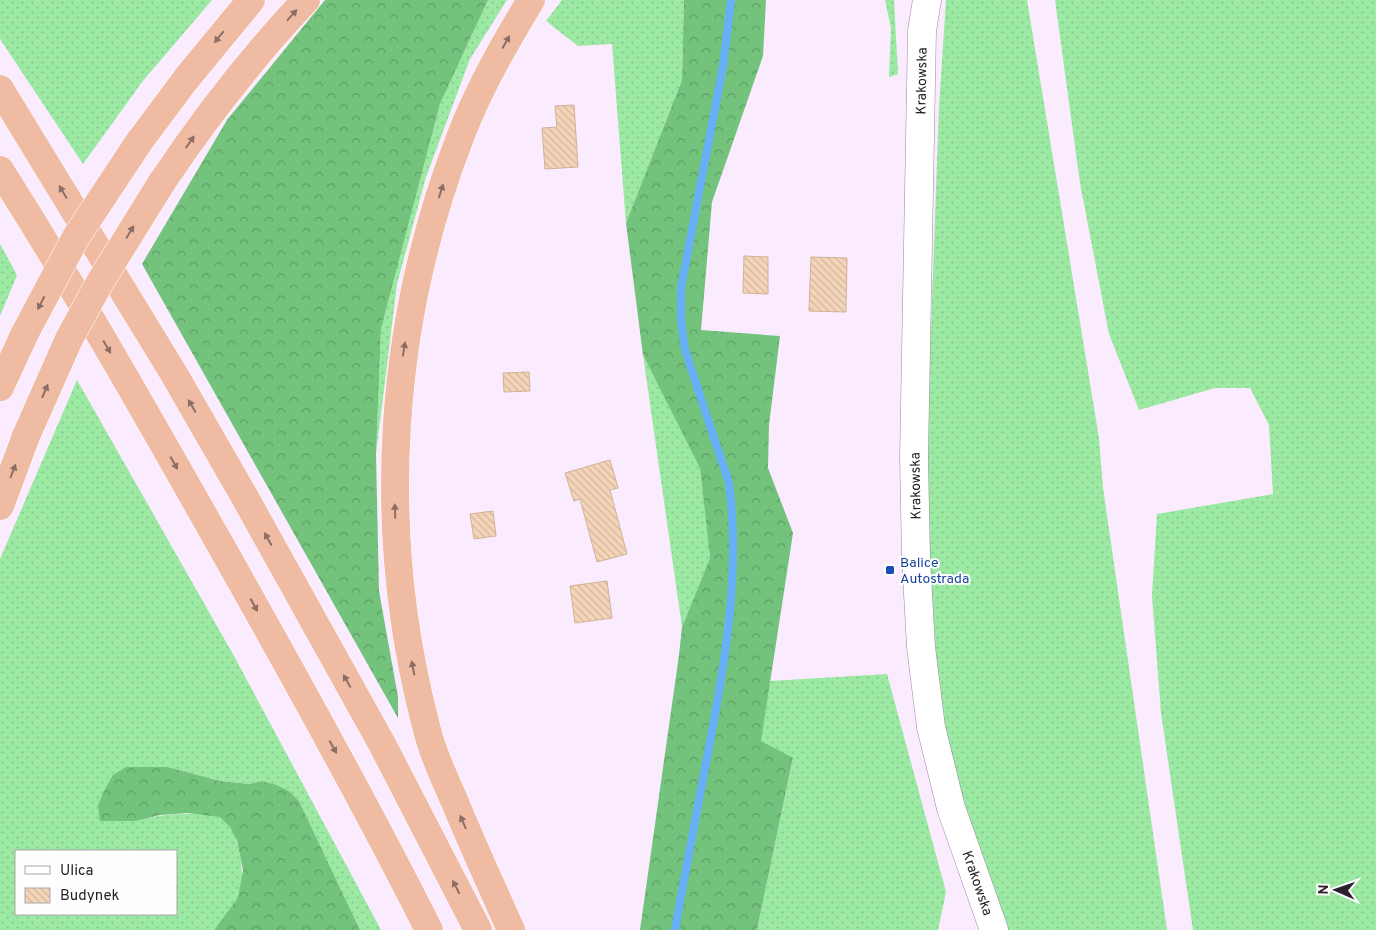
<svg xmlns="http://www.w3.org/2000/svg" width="1376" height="930" viewBox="0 0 1376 930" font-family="Overpass,sans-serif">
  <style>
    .grass { fill: url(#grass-dots); fill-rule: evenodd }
    .forest { fill: url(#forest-crowns) }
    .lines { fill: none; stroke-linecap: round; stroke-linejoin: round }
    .stream { stroke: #67b0f8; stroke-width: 8 }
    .building { fill: url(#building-back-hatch); stroke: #d0b298 }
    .tertiary-casing { stroke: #9e86a3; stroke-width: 29 }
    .motorway-casing { stroke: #fff; stroke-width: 29 }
    .tertiary { stroke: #fff; stroke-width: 28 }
    .motorway { stroke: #efbba2; stroke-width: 28 }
    .motorway-bridge-casing { stroke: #fff; stroke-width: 29; stroke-linecap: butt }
    .motorway-bridge { stroke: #efbba2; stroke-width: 28 }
    .oneway { fill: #8c6e67 }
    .transit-dot { fill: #1a4fb4; stroke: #fefefe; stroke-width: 2 }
    .labels { text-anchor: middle; stroke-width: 4; stroke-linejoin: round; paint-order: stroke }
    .street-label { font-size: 14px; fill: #2a212c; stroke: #fefefe }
    .transit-label { font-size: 14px; fill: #164399; stroke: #fefefe; text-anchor: start }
  </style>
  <defs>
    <pattern id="grass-dots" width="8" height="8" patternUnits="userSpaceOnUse" patternTransform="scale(1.25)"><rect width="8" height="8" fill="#9be9a2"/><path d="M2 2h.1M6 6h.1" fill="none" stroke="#86c88c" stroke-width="1.8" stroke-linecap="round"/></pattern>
    <pattern id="forest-crowns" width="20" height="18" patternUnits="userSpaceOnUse" patternTransform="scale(1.25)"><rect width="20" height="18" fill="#73c37c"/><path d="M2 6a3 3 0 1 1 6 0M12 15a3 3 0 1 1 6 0" fill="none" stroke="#5f9e66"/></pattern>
    <pattern id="building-back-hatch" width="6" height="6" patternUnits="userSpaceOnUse" patternTransform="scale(1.25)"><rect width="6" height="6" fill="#f5d5b9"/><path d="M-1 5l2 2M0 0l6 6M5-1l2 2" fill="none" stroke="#d2b79f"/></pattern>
  </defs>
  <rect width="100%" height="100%" fill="#faebfe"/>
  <path class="grass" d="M 0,0 L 212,0 L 142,82 L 83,164 L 0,39 Z
    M 488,0 L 507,0 L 470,59 L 426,177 L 397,284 L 376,454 L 381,329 L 440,104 Z
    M 562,0 L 684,0 L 682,80 L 626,223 L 612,44 L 578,46 L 546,21 Z
    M 885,0 L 894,0 L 898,74 L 889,77 L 891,28 Z
    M 946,0 L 1027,0 L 1099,438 L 1103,488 L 1167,930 L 1005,930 L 967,812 L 944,730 L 927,606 L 925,494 L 939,107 Z
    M 1055,0 L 1376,0 L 1376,930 L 1193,930 L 1161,713 L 1152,595 L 1157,514 L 1273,494 L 1269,425 L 1250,388 L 1215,388 L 1139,410 L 1109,334 L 1080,183 Z
    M 0,244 L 17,275 L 0,316 Z
    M 643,355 L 700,467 L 710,558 L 682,627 Z
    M 77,380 L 234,656 L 381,930 L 360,930 L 299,801 L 289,791 L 262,781 L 249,784 L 220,781 L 168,767 L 136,821 C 159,815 180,812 205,815 C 209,815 216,815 220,817 C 240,827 247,880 238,899 C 232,910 222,920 214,930 L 0,930 L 0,559 ZM 16,851 L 176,851 L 176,914 L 16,914 Z
    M 887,674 L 946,892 L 938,930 L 757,930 L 793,759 L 760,741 L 770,681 Z"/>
  <path class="forest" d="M 325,0 L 488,0 L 440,104 L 381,329 L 376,454 L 379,591 L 398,697 L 398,718 L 142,264 L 227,120 Z
    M 684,0 L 766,0 L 763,56 L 712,202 L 701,330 L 780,336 L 769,425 L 768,468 L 793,533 L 761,741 L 793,758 L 757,930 L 640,930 L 679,655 L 682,627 L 710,558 L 700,468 L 643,355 L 626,223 L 682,80 Z
    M 126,767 L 168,767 L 220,781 L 249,784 L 262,781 L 276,785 L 289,791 L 299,801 L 360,930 L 214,930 L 238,898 L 243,870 L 237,841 L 230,827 L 220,817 L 187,813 L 160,815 L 136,821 L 100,821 L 98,805 L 106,787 L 113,775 Z"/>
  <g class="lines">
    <path class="stream" d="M 675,930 C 685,873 696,816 707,758 C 724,669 741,575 729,483 L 685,350 L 681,319 L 681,288 L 723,66 L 731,0"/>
  </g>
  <path class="building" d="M 574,105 L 578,167 L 545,169 L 542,128 L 557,127 L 555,106 Z
    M 744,256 L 768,257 L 768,294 L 743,293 Z
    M 811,257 L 847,258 L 846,312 L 809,311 Z
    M 529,372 L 530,391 L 504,392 L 503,373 Z
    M 610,460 L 618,488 L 610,490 L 627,554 L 597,562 L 580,499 L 574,501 L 565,473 Z
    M 493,511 L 496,536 L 474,539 L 470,514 Z
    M 607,581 L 612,618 L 575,623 L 570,586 Z"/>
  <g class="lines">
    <defs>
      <path id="tertiary" d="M 927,0 L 922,31 L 914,457 L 916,558 L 921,647 L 931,727 L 951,808 L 994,930"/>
      <path id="motorway" d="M 0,89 L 174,374 L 243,494 L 382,744 L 478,930
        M 139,142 L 186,79 L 251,0
        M 0,170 C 76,290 146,413 216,537 C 289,666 362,797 429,930
        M 162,182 C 205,118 253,56 306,0
        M 0,506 L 26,436
        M 511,930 C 492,887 472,844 454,800 C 443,775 431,749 425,722 C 375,528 388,322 461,135 C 479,88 505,43 531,0"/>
    </defs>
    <use href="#tertiary" class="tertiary-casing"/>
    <use href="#motorway" class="motorway-casing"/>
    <use href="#tertiary" class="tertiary"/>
    <use href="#motorway" class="motorway"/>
    <defs>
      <path id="motorway-bridge" d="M 0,387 L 25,333 L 76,237 L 139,142
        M 26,436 L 69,339 L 100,282 L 162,182"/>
    </defs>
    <use href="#motorway-bridge" class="motorway-bridge-casing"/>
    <use href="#motorway-bridge" class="motorway-bridge"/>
  </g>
  <defs><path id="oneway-solid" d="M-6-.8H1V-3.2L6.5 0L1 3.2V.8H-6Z" transform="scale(1.25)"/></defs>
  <g class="oneway">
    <use href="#oneway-solid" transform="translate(292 15) rotate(-48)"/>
    <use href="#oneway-solid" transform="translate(219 37) rotate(129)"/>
    <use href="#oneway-solid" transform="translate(506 42) rotate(-61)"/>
    <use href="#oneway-solid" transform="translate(190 142) rotate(-55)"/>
    <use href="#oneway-solid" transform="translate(441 191) rotate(-72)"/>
    <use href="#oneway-solid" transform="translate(63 192) rotate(-121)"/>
    <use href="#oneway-solid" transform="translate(130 232) rotate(-59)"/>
    <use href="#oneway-solid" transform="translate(41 303) rotate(117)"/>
    <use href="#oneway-solid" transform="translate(107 347) rotate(60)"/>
    <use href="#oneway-solid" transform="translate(404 349) rotate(-81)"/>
    <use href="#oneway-solid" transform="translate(45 391) rotate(-67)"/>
    <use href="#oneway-solid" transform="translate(192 406) rotate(-120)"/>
    <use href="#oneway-solid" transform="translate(174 463) rotate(61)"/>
    <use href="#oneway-solid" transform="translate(13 471) rotate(-69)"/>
    <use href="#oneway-solid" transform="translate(395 511) rotate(-92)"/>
    <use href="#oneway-solid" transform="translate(268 539) rotate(-119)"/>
    <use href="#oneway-solid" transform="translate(254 605) rotate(61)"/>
    <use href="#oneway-solid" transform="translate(413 668) rotate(-101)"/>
    <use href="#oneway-solid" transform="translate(347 681) rotate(-119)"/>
    <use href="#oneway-solid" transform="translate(333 747) rotate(61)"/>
    <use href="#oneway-solid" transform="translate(463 822) rotate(-113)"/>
    <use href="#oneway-solid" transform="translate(456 887) rotate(-117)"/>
  </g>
  <rect class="transit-dot" x="885" y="565" width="10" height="10" rx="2.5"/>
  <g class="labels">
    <g class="street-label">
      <text transform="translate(921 81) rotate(-89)" y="5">Krakowska</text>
      <text transform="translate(915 486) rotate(-91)" y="5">Krakowska</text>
      <text transform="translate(978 883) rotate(71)" y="5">Krakowska</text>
    </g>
    <g class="transit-label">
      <text x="900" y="567">Balice<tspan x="900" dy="16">Autostrada</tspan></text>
    </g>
  </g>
  <rect x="15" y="850" width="162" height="65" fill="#fefefe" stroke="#a9a6aa"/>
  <rect x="25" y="866" width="25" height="8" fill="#ffffff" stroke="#a9a6aa"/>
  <text x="60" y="875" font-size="15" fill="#2a212c">Ulica</text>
  <rect x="25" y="888" width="25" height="15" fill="url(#building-back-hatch)" stroke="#a9a6aa"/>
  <text x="60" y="900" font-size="15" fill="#2a212c">Budynek</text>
  <g transform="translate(1336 890) rotate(272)" stroke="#fefefe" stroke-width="4" paint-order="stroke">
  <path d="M0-4L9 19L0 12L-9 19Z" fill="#2a212c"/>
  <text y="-8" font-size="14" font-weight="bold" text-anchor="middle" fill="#2a212c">N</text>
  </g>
</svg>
